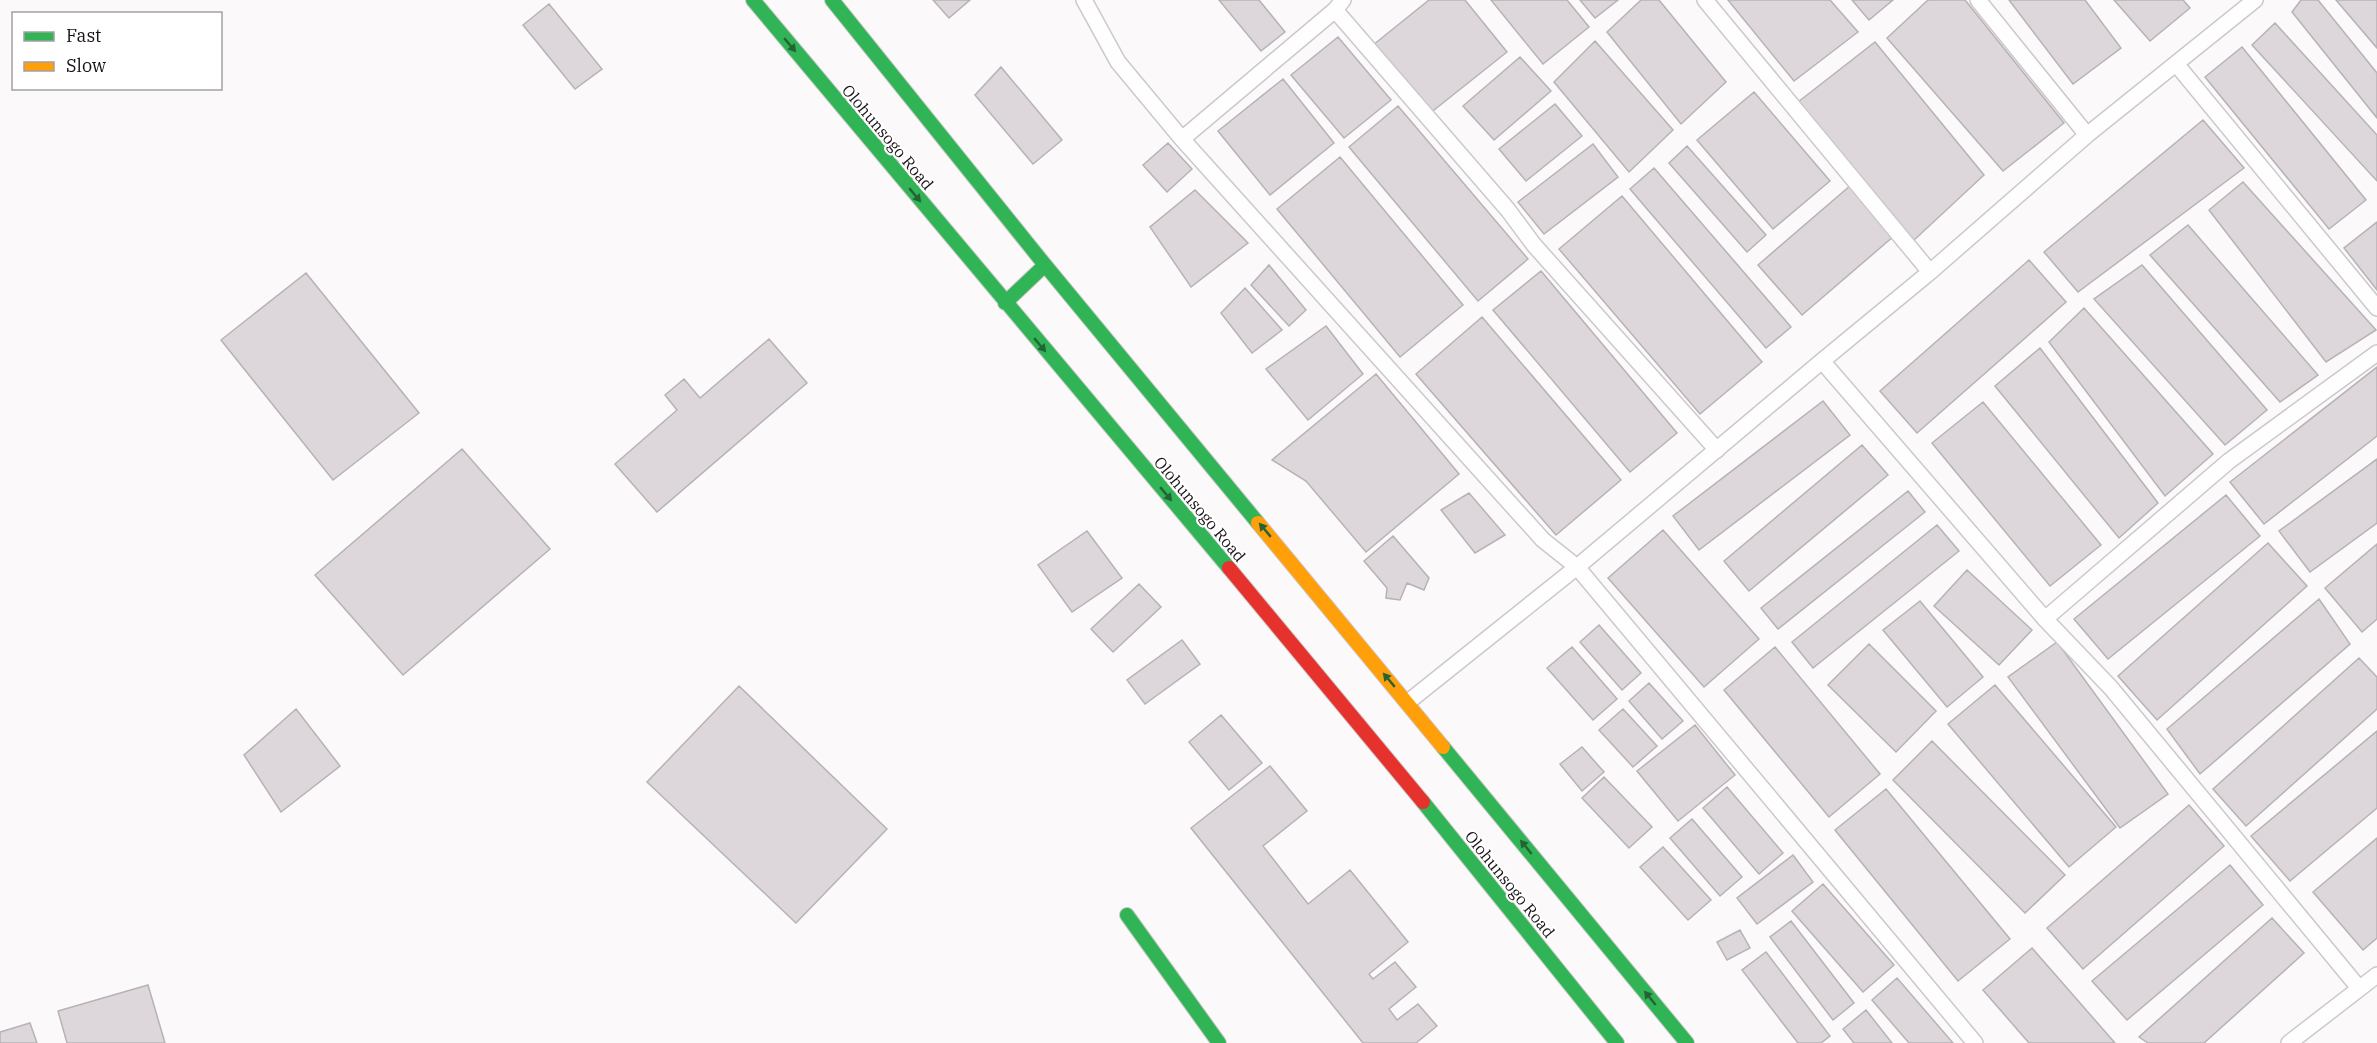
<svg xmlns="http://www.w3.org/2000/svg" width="2377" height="1043" viewBox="0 0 2377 1043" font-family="'IBM Plex Serif',serif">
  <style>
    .building { fill: #ddd7db; stroke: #b7b2b5; stroke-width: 1.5 }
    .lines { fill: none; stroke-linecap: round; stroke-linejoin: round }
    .lane-casing { stroke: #cdc8cb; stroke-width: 18 }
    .fast-casing { stroke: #cdc8cb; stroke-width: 16 }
    .slow-casing { stroke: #cdc8cb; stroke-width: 16 }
    .jam-casing { stroke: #cdc8cb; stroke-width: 16 }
    .lane { stroke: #fefefe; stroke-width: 15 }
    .fast { stroke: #30b455; stroke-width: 14 }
    .slow { stroke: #ff9f0a; stroke-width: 14 }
    .jam { stroke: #e5322d; stroke-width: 14 }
    .oneway { fill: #246336 }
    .labels { text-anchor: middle; stroke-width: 4.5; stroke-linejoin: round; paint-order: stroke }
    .street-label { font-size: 16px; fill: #191217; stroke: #fff }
  </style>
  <rect width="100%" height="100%" fill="#fbf9fa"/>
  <path class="building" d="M 933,0 L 970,0 L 949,18 Z
    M 1219,0 L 1259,0 L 1285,32 L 1261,51 Z
    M 1429,0 L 1465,0 L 1507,52 L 1429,114 L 1373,45 Z
    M 1491,0 L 1567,0 L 1589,27 L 1543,64 Z
    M 1580,0 L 1618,0 L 1595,18 Z
    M 1641,0 L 1659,0 L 1726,82 L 1681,124 L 1607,32 Z
    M 1728,0 L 1830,0 L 1858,32 L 1794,81 Z
    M 1852,0 L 1893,0 L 1869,20 Z
    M 1928,0 L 1965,0 L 2064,123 L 2003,171 L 1887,38 Z
    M 2009,0 L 2085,0 L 2121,48 L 2073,84 Z
    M 2114,0 L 2183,0 L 2190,8 L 2150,41 Z
    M 2301,0 L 2318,0 L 2377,73 L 2377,118 L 2292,12 Z
    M 2336,0 L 2377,0 L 2377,48 Z
    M 549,4 L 602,69 L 575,89 L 523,25 Z
    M 2275,23 L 2377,135 L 2377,181 L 2252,45 Z
    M 1338,37 L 1391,100 L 1344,138 L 1291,75 Z
    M 1595,41 L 1673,130 L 1629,172 L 1554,82 Z
    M 1875,42 L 1984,175 L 1912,242 L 1798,102 Z
    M 2242,47 L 2366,200 L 2329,229 L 2205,77 Z
    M 1520,57 L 1551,91 L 1494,140 L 1463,106 Z
    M 1001,67 L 1062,140 L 1033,164 L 975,95 Z
    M 1283,79 L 1334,143 L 1270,195 L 1218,131 Z
    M 1754,92 L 1830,181 L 1773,229 L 1697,140 Z
    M 1555,104 L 1582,136 L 1526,181 L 1499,149 Z
    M 1398,106 L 1528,259 L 1478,301 L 1349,147 Z
    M 2203,120 L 2244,168 L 2078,292 L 2044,252 Z
    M 1168,143 L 1192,169 L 1167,192 L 1143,165 Z
    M 1593,144 L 1618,177 L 1544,234 L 1518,202 Z
    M 1687,146 L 1766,235 L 1747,252 L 1669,163 Z
    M 1340,157 L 1463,305 L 1400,357 L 1277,209 Z
    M 1654,168 L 1791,327 L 1766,348 L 1630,189 Z
    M 2243,182 L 2376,330 L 2326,362 L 2209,210 Z
    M 1851,185 L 1894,236 L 1802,315 L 1758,265 Z
    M 1195,190 L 1248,243 L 1191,287 L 1150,227 Z
    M 1622,196 L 1762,362 L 1700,414 L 1559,249 Z
    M 2377,222 L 2377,290 L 2344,248 Z
    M 2188,225 L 2318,375 L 2280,402 L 2150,255 Z
    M 2029,260 L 2066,302 L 1917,433 L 1880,391 Z
    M 1269,265 L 1306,310 L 1289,326 L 1251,285 Z
    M 2142,265 L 2267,410 L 2225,445 L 2094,299 Z
    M 1541,271 L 1677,433 L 1630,472 L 1493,310 Z
    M 306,273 L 419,413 L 333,480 L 221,340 Z
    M 1245,288 L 1282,330 L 1252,353 L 1221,313 Z
    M 2084,308 L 2213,454 L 2165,496 L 2049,342 Z
    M 1482,317 L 1621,480 L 1556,535 L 1416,374 Z
    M 1326,326 L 1363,374 L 1308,420 L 1266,369 Z
    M 769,339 L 807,383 L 657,512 L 615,464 L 677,410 L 665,395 L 684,379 L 700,398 Z
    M 2040,348 L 2158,503 L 2119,538 L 1995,386 Z
    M 2377,367 L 2377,436 L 2264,524 L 2230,482 Z
    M 1376,374 L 1459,474 L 1366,552 L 1306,481 L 1272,460 Z
    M 1823,401 L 1850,435 L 1699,550 L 1673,516 Z
    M 1983,402 L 2101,545 L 2050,586 L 1932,443 Z
    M 1862,445 L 1888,475 L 1749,591 L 1724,561 Z
    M 462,449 L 550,549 L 403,675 L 315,575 Z
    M 2377,459 L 2377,523 L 2310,572 L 2279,531 Z
    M 1908,491 L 1925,512 L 1778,629 L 1761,608 Z
    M 1469,493 L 1505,535 L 1475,553 L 1441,510 Z
    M 2226,495 L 2260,536 L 2108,659 L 2074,619 Z
    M 1937,525 L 1959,551 L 1813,668 L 1792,642 Z
    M 1663,530 L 1759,639 L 1704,687 L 1608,578 Z
    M 1087,531 L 1122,578 L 1072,612 L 1038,565 Z
    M 1393,536 L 1429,578 L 1424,590 L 1407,583 L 1400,600 L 1386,598 L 1387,588 L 1364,561 Z
    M 2268,543 L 2307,586 L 2157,720 L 2118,676 Z
    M 2377,544 L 2377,619 L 2362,632 L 2325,588 Z
    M 1967,570 L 2032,630 L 1999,665 L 1934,606 Z
    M 1139,584 L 1161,607 L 1113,652 L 1091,629 Z
    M 2319,599 L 2350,644 L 2200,774 L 2167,729 Z
    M 1920,601 L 1983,677 L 1947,707 L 1883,630 Z
    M 1599,625 L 1641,673 L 1622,690 L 1580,642 Z
    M 1182,640 L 1200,664 L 1145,704 L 1127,680 Z
    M 2057,642 L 2168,794 L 2120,828 L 2008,677 Z
    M 1869,644 L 1936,711 L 1896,752 L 1828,685 Z
    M 1572,647 L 1617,699 L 1593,720 L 1547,668 Z
    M 1775,647 L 1880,774 L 1829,817 L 1724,690 Z
    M 2359,658 L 2377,677 L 2377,709 L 2246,826 L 2213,789 Z
    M 1649,683 L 1683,721 L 1662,739 L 1629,701 Z
    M 1995,685 L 2116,827 L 2069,867 L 1948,724 Z
    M 739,686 L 887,829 L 796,923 L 647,782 Z
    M 296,709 L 340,766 L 281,812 L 244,755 Z
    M 1623,709 L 1657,746 L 1633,767 L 1599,730 Z
    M 1221,715 L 1262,763 L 1229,790 L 1189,742 Z
    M 1695,725 L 1735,775 L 1678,821 L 1637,771 Z
    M 2377,731 L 2377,808 L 2290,881 L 2251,836 Z
    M 1932,741 L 2065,875 L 2025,913 L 1893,780 Z
    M 1582,747 L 1604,772 L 1582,791 L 1560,764 Z
    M 1270,766 L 1307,811 L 1263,846 L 1308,904 L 1350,870 L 1408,942 L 1369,974 L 1373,979 L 1395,962 L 1416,987 L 1389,1009 L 1397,1020 L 1418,1004 L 1437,1026 L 1416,1043 L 1363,1043 L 1191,828 Z
    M 1604,777 L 1652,827 L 1629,848 L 1582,798 Z
    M 1727,787 L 1783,853 L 1759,874 L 1703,808 Z
    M 1886,789 L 2010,939 L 1958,981 L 1835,830 Z
    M 2189,805 L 2224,846 L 2083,969 L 2047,928 Z
    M 1692,819 L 1742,877 L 1720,896 L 1670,838 Z
    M 2377,838 L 2377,938 L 2363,950 L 2313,892 Z
    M 1663,847 L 1711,900 L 1688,920 L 1640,867 Z
    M 1793,855 L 1813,882 L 1757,924 L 1737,898 Z
    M 2230,865 L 2263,905 L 2127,1020 L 2092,981 Z
    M 1823,884 L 1894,965 L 1863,992 L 1792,911 Z
    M 2272,918 L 2304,953 L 2204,1043 L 2148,1043 L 2139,1037 Z
    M 1791,921 L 1854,1003 L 1833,1020 L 1770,937 Z
    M 1740,930 L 1750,948 L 1727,960 L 1717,942 Z
    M 2032,948 L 2115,1043 L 2029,1043 L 1983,990 Z
    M 1766,952 L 1830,1036 L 1821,1043 L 1798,1043 L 1742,970 Z
    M 1897,978 L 1953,1043 L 1909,1043 L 1872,1000 Z
    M 148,985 L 165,1043 L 67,1043 L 58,1011 Z
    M 1866,1010 L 1892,1043 L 1854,1043 L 1843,1029 Z
    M 30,1023 L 37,1043 L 0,1043 L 0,1032 Z"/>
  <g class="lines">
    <defs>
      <path id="lane" d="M 1084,0 L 1118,62 L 1182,139 L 1543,540 L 1577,567 L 1975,1043
        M 1705,0 L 1930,272
        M 1978,0 L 2087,135
        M 1335,10 L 1508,210 L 1534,245 L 1717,450
        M 2177,65 L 2377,308
        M 1182,139 L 1335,10 L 1343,0
        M 1822,361 L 2045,619 L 2111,688 L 2359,988
        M 2045,619 L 2229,461 L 2377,353
        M 1408,702 L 1577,567 L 1822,361 L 1930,272 L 2087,135 L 2255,0
        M 2289,1043 L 2377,975"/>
      <path id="fast" d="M 753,0 L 1229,568
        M 832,0 L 1045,265 L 1258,523
        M 1005,303 L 1045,265
        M 1443,747 L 1687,1043
        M 1423,802 L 1617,1043
        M 1127,915 L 1219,1043"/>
      <path id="slow" d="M 1258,523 L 1443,747"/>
      <path id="jam" d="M 1229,568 L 1423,802"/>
    </defs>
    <use href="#lane" class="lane-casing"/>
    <use href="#fast" class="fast-casing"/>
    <use href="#slow" class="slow-casing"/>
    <use href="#jam" class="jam-casing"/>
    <use href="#lane" class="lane"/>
    <use href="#fast" class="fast"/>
    <use href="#slow" class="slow"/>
    <use href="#jam" class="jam"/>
  </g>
  <defs><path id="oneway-solid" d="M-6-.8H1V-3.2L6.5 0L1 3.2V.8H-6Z" transform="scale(1.5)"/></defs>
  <g class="oneway">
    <use href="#oneway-solid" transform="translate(790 45) rotate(50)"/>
    <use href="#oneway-solid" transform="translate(915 195) rotate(50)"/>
    <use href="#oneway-solid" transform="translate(1040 345) rotate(50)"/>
    <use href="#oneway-solid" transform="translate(1166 494) rotate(50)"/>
    <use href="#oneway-solid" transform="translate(1265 530) rotate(-130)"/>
    <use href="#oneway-solid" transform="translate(1389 680) rotate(-130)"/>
    <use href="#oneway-solid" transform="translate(1526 847) rotate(-129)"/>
    <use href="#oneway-solid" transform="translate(1650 998) rotate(-129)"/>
  </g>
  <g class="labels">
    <g class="street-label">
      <text transform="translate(888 137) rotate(50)" y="6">Olohunsogo Road</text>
      <text transform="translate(1200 509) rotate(50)" y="6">Olohunsogo Road</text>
      <text transform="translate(1510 884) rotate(51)" y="6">Olohunsogo Road</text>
    </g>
  </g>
  <rect x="12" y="12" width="210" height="78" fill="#ffffff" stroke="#a3a0a2" stroke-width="1.5"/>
  <rect x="24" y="32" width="30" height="9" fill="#30b455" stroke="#a3a0a2" stroke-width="1.5"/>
  <text x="66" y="42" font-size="18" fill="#191217">Fast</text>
  <rect x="24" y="62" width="30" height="9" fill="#ff9f0a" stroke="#a3a0a2" stroke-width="1.5"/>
  <text x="66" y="72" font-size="18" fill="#191217">Slow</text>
</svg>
